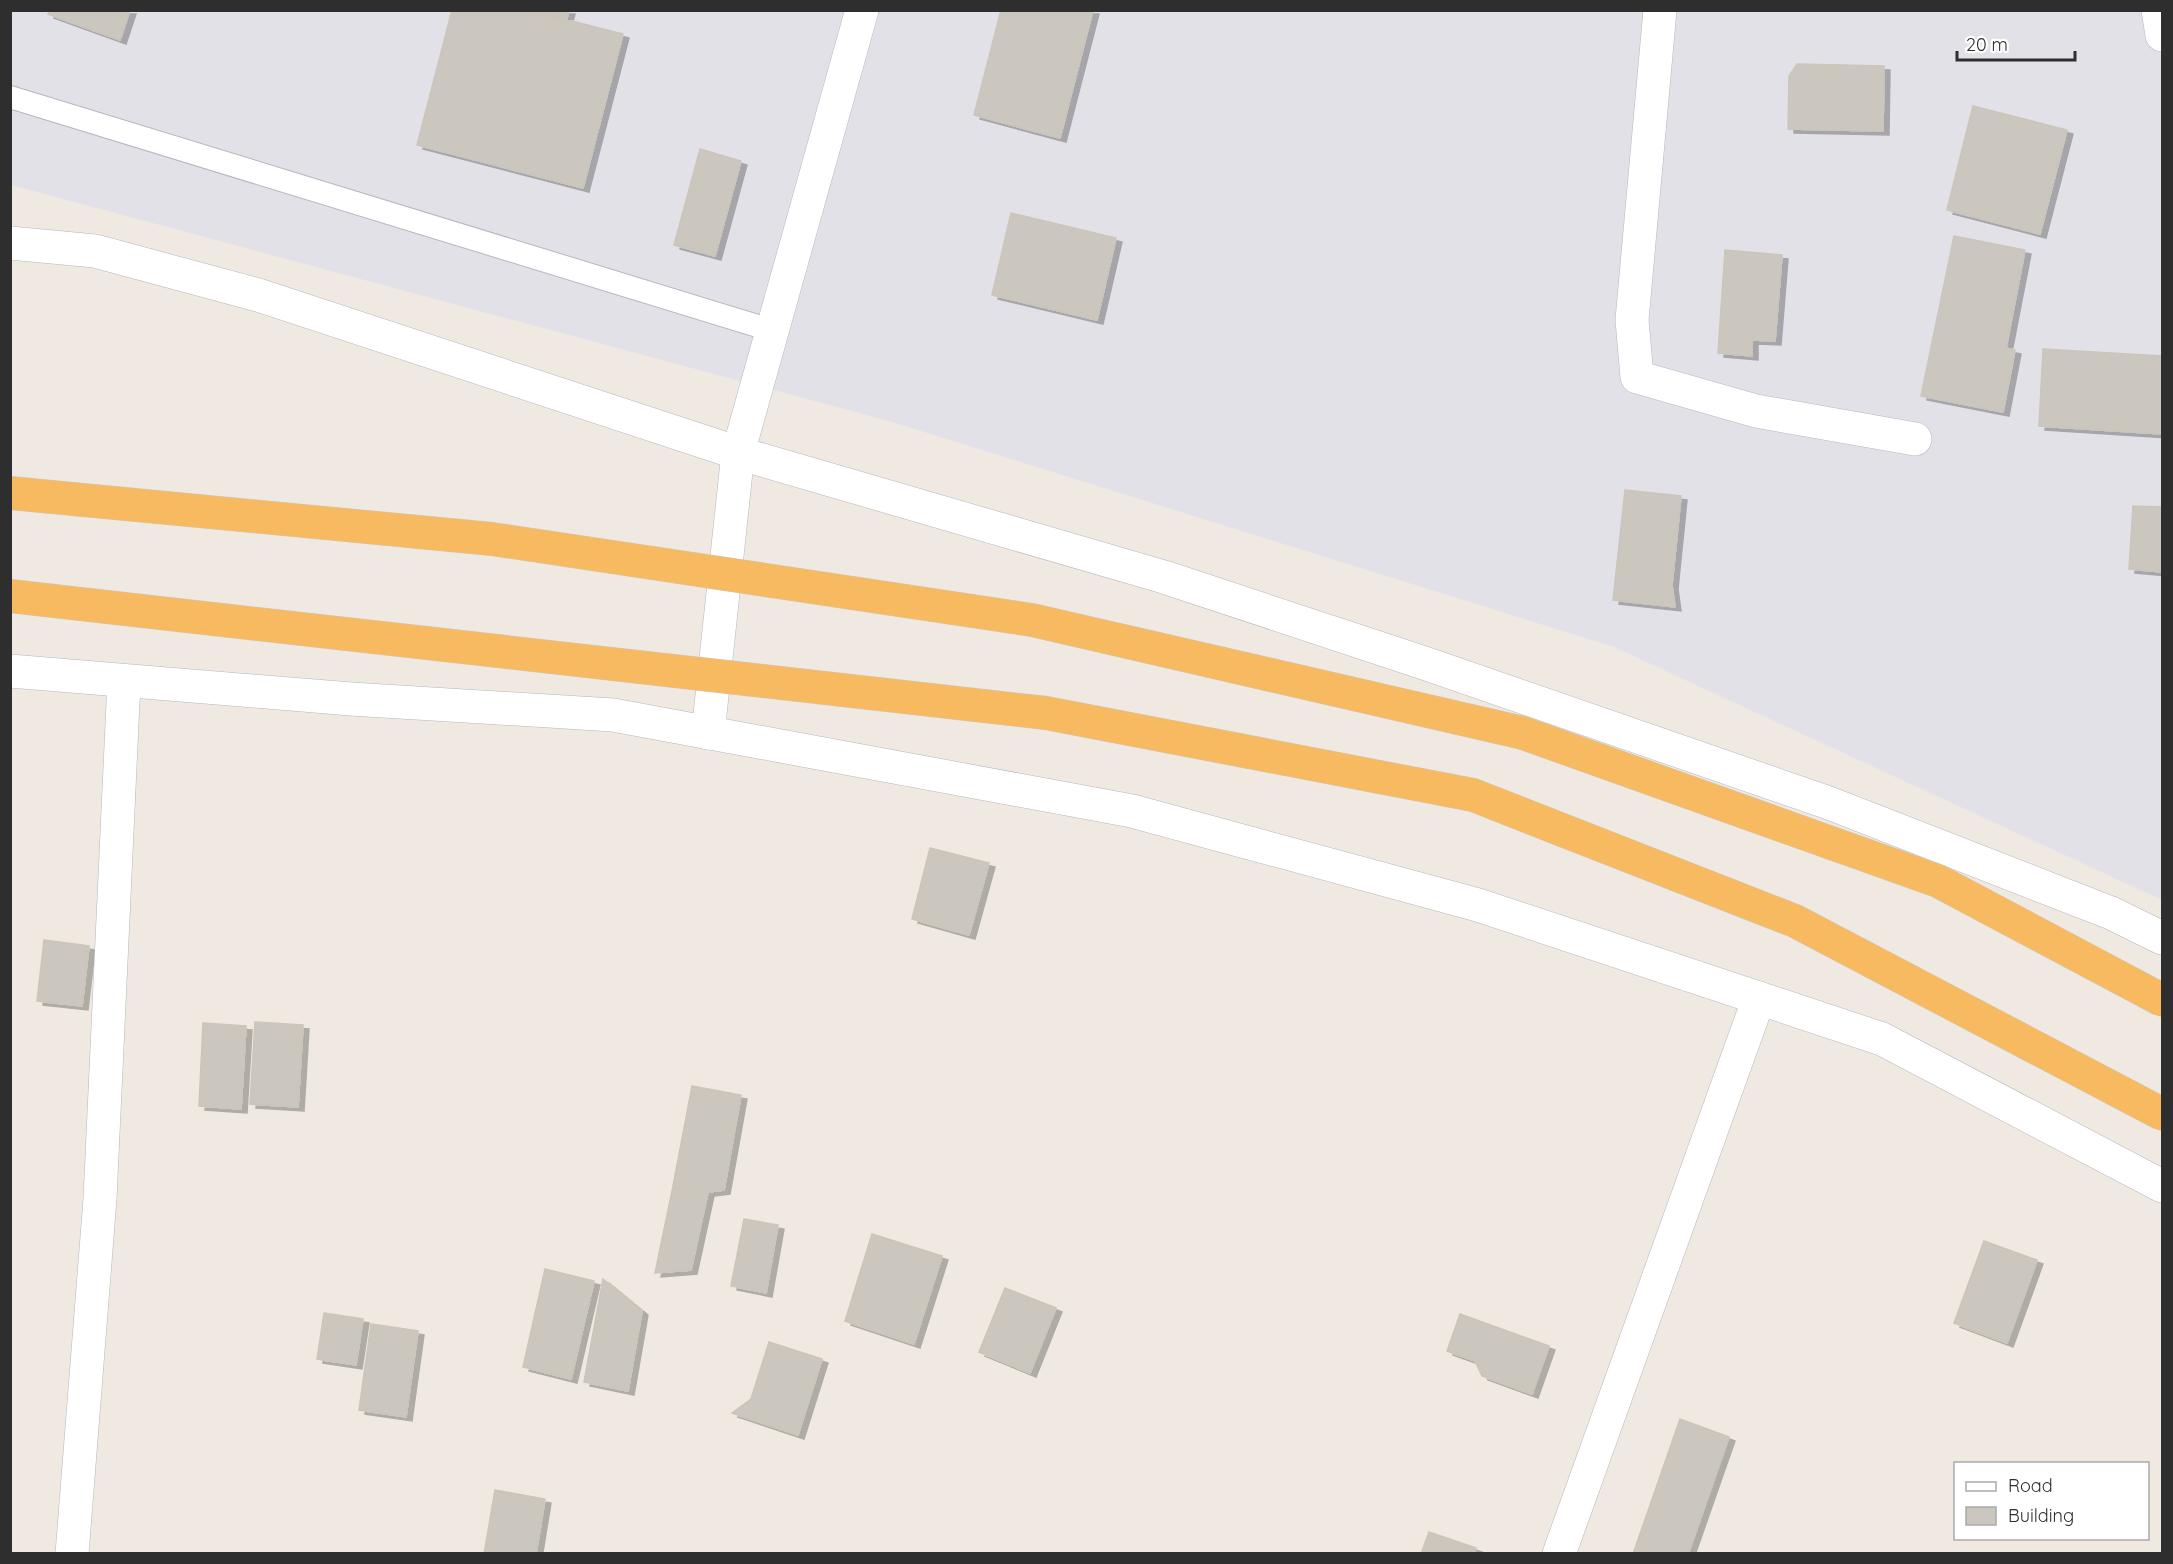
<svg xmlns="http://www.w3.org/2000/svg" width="2173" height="1564" viewBox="0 0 2173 1564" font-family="Quicksand,sans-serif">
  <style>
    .industrial { fill: #e3e1e8 }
    .building { fill: #cbc7bf; stroke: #cbc5ba; stroke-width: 1.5; filter: url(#shadow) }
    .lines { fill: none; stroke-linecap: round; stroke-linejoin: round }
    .service-casing { stroke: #b4b7c1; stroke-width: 24 }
    .minor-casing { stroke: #b4b7c1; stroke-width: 34 }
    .tertiary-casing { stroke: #b4b7c1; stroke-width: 34 }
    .service { stroke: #fff; stroke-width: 22 }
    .minor { stroke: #fff; stroke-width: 33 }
    .tertiary { stroke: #fff; stroke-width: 33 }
    .trunk-bridge-casing { stroke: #c9c9c9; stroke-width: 34; stroke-linecap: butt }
    .trunk-bridge { stroke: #f8ba60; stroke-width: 33 }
  </style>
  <defs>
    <filter id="shadow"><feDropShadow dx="6" dy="4" stdDeviation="0" flood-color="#0004"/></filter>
  </defs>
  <rect width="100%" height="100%" fill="#efe9e1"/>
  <path class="industrial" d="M 10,11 L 2162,11 L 2162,900 L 1614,647 L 889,421 L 11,185 Z"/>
  <path class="building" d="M 50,10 L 130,10 L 120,40 L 48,14 Z
    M 452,10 L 529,10 L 623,34 L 583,188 L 417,145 Z
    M 529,10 L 569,10 L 566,22 Z
    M 1001,10 L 1093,10 L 1060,138 L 974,115 Z
    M 1797,64 L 1884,66 L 1883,131 L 1788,129 L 1789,76 Z
    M 1973,106 L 2067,130 L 2040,234 L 1947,210 Z
    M 700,149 L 741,161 L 715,256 L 674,245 Z
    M 1011,213 L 1116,238 L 1097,320 L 992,295 Z
    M 1954,236 L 2025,250 L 2006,348 L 2015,350 L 2003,412 L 1921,396 Z
    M 1725,250 L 1782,255 L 1775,341 L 1752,340 L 1752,356 L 1718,353 Z
    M 2043,349 L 2162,356 L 2162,434 L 2039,426 Z
    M 1625,490 L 1681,496 L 1672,585 L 1675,607 L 1613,600 Z
    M 2133,506 L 2162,507 L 2162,572 L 2129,569 Z
    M 930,848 L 989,863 L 969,935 L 912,919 Z
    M 44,940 L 89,946 L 82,1006 L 37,1001 Z
    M 255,1022 L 303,1025 L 298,1107 L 250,1104 Z
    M 203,1023 L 246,1026 L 241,1109 L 199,1106 Z
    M 692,1086 L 741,1095 L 724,1190 L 708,1192 L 673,1186 Z
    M 673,1186 L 708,1192 L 691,1270 L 655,1273 Z
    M 744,1219 L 778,1225 L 766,1293 L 731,1286 Z
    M 872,1234 L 942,1256 L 914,1344 L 845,1321 Z
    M 1984,1241 L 2037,1260 L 2007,1343 L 1954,1323 Z
    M 545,1269 L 594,1281 L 571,1379 L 523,1367 Z
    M 603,1279 L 642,1311 L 628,1391 L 584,1382 Z
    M 1005,1288 L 1056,1308 L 1030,1373 L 979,1352 Z
    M 324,1313 L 363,1319 L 356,1365 L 317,1359 Z
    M 1460,1314 L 1549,1346 L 1532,1394 L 1482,1376 L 1475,1361 L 1447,1351 Z
    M 371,1324 L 418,1331 L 406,1417 L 359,1410 Z
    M 769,1342 L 822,1359 L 798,1435 L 732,1413 L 751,1399 Z
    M 1680,1419 L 1729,1437 L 1688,1554 L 1633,1554 Z
    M 495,1490 L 545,1499 L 536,1554 L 484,1554 Z
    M 1429,1532 L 1476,1548 L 1474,1554 L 1421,1554 Z"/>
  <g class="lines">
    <defs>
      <path id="service" d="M 10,97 L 774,331"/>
      <path id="minor" d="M 1660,10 L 1632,320 L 1637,377 L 1756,411 L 1915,439
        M 2158,10 L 2162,35
        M 708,733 L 738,453 L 862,10
        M 72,1554 L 100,1199 L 124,681
        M 1559,1554 L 1759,998"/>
      <path id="tertiary" d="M 10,243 L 95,251 L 258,295 L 738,453 L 1164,577 L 1427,664 L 1829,803 L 2111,913 L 2162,938
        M 10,671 L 351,699 L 613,715 L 1132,811 L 1478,905 L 1882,1039 L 2162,1186"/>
    </defs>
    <use href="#service" class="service-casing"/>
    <use href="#minor" class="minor-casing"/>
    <use href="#tertiary" class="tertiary-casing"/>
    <use href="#service" class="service"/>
    <use href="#minor" class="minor"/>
    <use href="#tertiary" class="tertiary"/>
    <defs>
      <path id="trunk-bridge" d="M 10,493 L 492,539 L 1032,620 L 1523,733 L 1938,881 L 2162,1000
        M 10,596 L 1046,713 L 1473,795 L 1795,921 L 2162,1114"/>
    </defs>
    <use href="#trunk-bridge" class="trunk-bridge-casing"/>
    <use href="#trunk-bridge" class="trunk-bridge"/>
  </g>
  <rect width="2173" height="1564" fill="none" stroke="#2e2e2e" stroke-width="24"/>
  <rect x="1954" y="1462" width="195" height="78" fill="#ffffff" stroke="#ababab" stroke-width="1.5"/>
  <rect x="1966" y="1482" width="30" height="9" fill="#ffffff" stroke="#ababab" stroke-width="1.5"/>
  <text x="2008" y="1492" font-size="18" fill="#2e2e2e">Road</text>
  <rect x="1966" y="1507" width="30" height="18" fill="#cbc7bf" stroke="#ababab" stroke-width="1.5"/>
  <text x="2008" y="1522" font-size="18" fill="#2e2e2e">Building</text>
  <path d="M1957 51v9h118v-9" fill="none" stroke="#2e2e2e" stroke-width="3"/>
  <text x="1966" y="51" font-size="18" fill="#2e2e2e" stroke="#ffffff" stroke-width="4.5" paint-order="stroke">20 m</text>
</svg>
